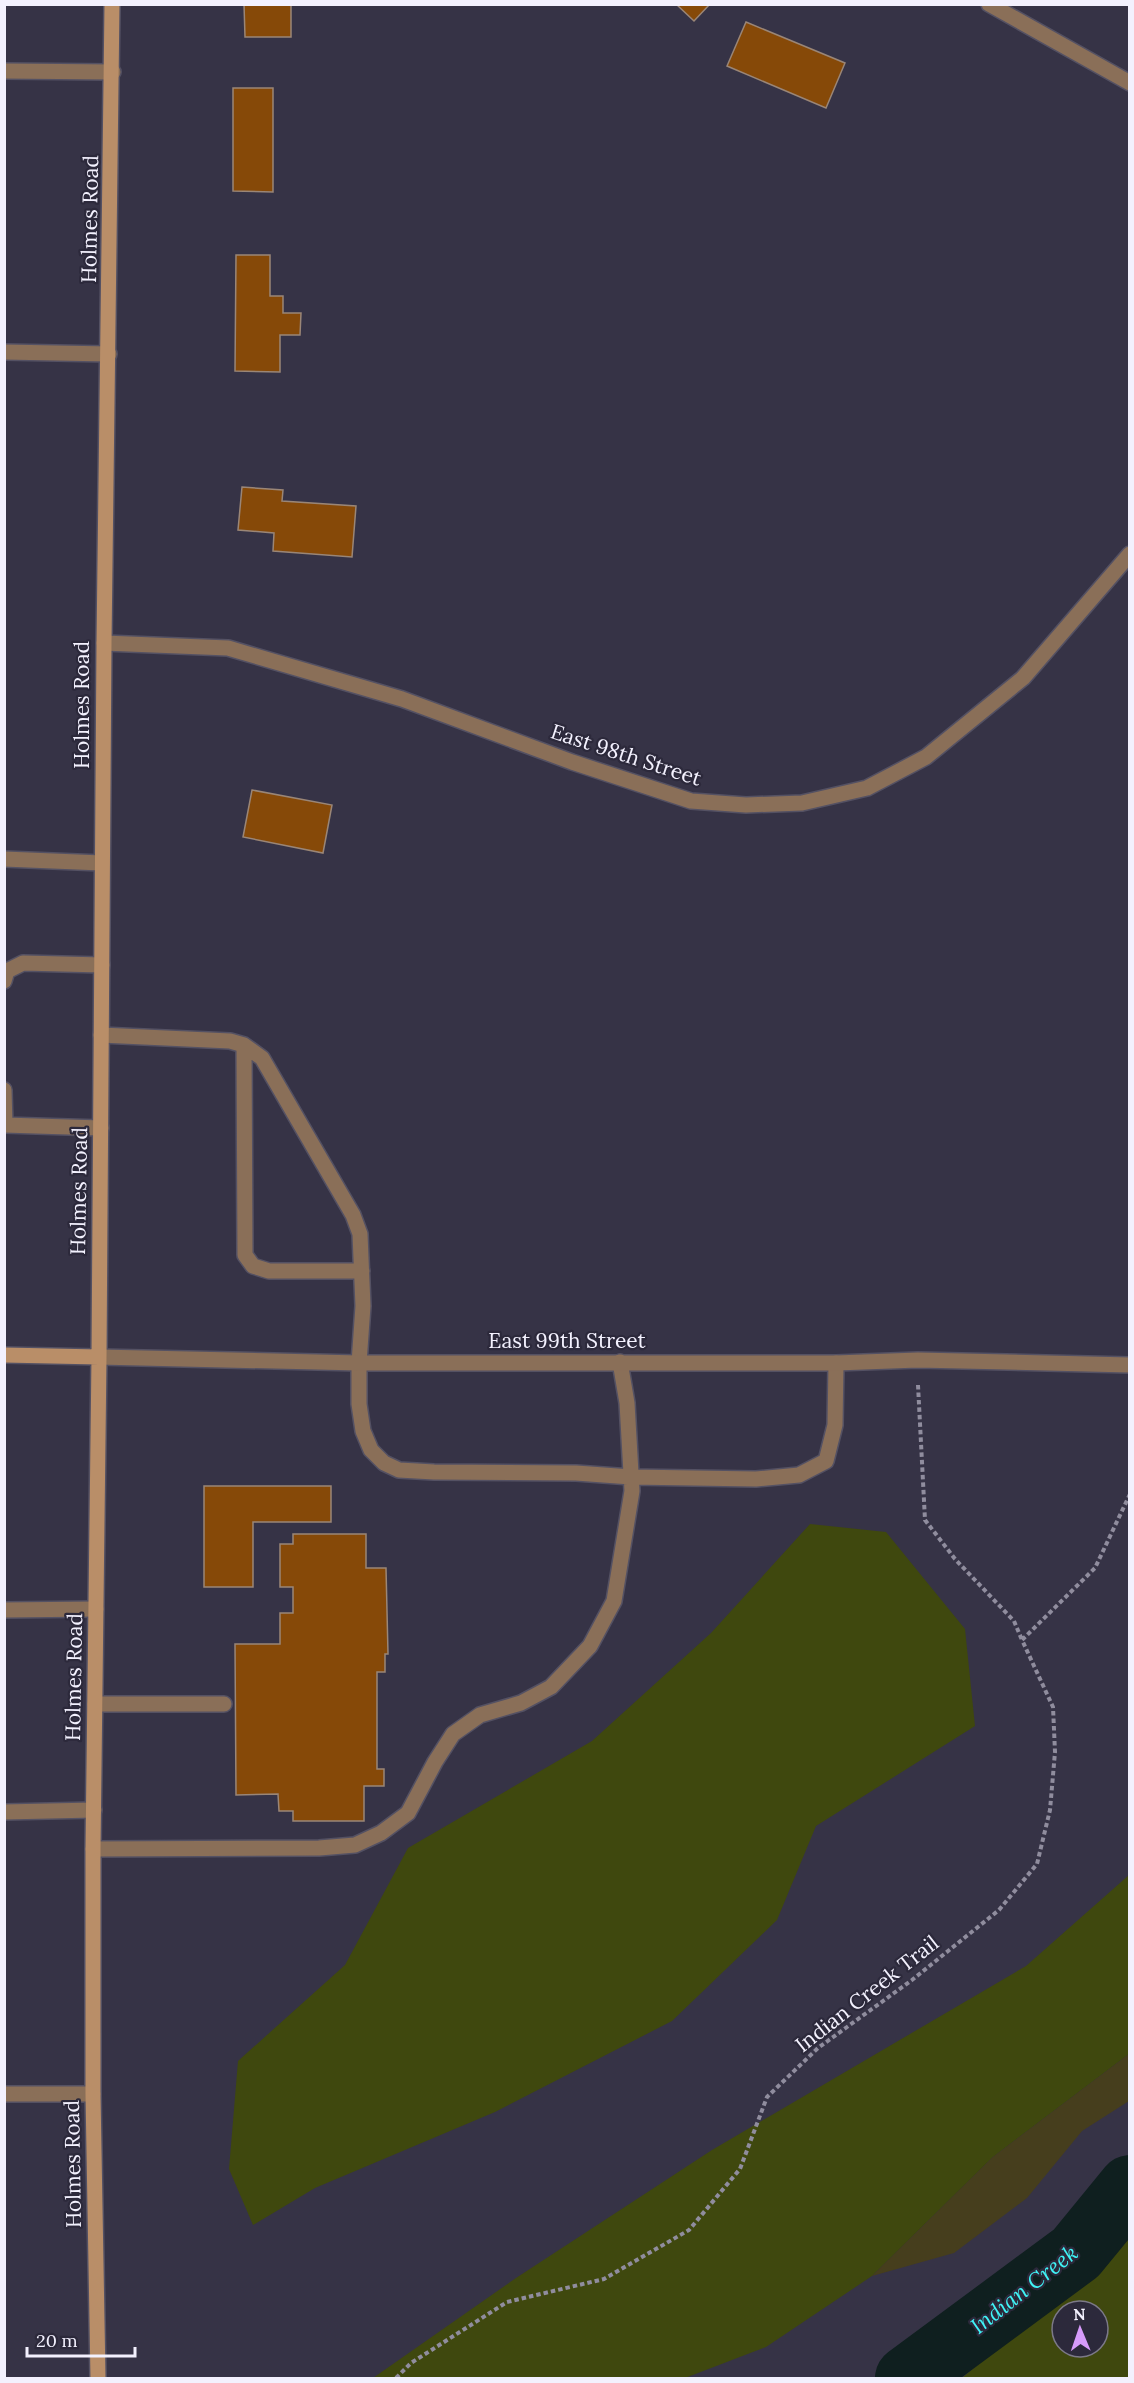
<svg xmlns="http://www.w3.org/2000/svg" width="1134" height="2383" viewBox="0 0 1134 2383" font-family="Lora,serif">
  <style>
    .green { fill: #3f480e; fill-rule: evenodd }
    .sand { fill: #463e1d }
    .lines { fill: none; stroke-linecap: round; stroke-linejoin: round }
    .river { stroke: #0f1f1f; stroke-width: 64 }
    .building { fill: #864908; stroke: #9a8677; stroke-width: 1.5 }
    .lane-casing { stroke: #545163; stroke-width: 18 }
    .street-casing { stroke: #545163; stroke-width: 18 }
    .secondary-casing { stroke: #545163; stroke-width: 18 }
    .path { stroke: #908d9e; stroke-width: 4; stroke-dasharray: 4.5 3; stroke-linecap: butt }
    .lane { stroke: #8a6f58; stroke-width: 15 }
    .street { stroke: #8a6f58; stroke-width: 15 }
    .secondary { stroke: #b98e68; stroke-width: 15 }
    .labels { text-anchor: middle; stroke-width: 4.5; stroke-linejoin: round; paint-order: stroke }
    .street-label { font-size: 21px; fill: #f3f1fe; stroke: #2c293b }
    .water-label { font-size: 22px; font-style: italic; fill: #40f3f6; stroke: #2c293b }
  </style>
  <rect width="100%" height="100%" fill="#363346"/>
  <path class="green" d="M 810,1524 L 886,1532 L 965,1629 L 975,1726 L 816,1826 L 777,1920 L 672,2021 L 495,2112 L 315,2188 L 253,2225 L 229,2169 L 238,2061 L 345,1965 L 408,1848 L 592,1741 L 711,1633 Z
    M 1129,1875 L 1129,2054 L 993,2157 L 872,2276 L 766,2347 L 685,2378 L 373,2378 L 516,2278 L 712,2150 L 1026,1966 Z
    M 1129,2233 L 1129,2378 L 962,2378 L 975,2367 ZM 1062,2311 L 1098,2311 L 1098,2347 L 1062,2347 Z"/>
  <path class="sand" d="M 1129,2054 L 1129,2101 L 1082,2131 L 1027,2198 L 954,2253 L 872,2276 L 993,2157 Z"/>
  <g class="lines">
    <path class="river" d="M 907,2378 L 1076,2253 L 1130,2187"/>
  </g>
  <path class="building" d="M 244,4 L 291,4 L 291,37 L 245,37 Z
    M 676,4 L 710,4 L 694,21 Z
    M 746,22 L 845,63 L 826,108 L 727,66 Z
    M 233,88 L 273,88 L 273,192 L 233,191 Z
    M 236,255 L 270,255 L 270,296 L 283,296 L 283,313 L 301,313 L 300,335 L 280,335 L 280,372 L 235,371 Z
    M 242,487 L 283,490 L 282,501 L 356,506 L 352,557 L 273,551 L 274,533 L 238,530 Z
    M 252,790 L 332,805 L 323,853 L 243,837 Z
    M 204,1486 L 331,1486 L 331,1522 L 253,1522 L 253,1587 L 204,1587 Z
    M 293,1534 L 366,1534 L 366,1568 L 386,1568 L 388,1654 L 385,1654 L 385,1672 L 377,1672 L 377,1769 L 384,1769 L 384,1786 L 364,1786 L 364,1821 L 293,1821 L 293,1811 L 279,1811 L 278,1794 L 236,1795 L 235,1644 L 280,1644 L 280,1613 L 293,1613 L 293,1587 L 280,1587 L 280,1544 L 293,1544 Z"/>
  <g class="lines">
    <defs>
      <path id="lane" d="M 4,352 L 109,354
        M 4,859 L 102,863
        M 4,981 L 7,971 L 23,963 L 102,965
        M 101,1035 L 230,1041 L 244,1045 L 262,1058 L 353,1215 L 360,1234 L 363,1306 L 359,1363 L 359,1404 L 363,1431 L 371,1450 L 384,1463 L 399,1470 L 434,1472 L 576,1473 L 631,1477 L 756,1479 L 799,1475 L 826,1461 L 835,1425 L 836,1363
        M 244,1045 L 245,1255 L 253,1266 L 269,1271 L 362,1271
        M 4,1090 L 5,1125
        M 4,1125 L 101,1128
        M 4,1610 L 96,1609
        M 95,1704 L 224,1704
        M 4,1812 L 94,1810
        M 93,1849 L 319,1848 L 355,1845 L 381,1833 L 408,1813 L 435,1762 L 453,1734 L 480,1715 L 521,1703 L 551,1687 L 590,1646 L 614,1601 L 632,1491 L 627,1403 L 620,1362
        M 4,2094 L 93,2094"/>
      <path id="street" d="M 989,4 L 1130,83
        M 4,71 L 113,72
        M 104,643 L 228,648 L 402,699 L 572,762 L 691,801 L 746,805 L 802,803 L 867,788 L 926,757 L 1023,678 L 1130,554
        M 99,1357 L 359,1363 L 836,1363 L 918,1360 L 1130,1365"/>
      <path id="secondary" d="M 4,1355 L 99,1357
        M 98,2378 L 93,2094 L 93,1849 L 99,1357 L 104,643 L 112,4"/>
    </defs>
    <use href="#lane" class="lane-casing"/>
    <use href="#street" class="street-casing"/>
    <use href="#secondary" class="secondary-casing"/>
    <path class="path" d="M 918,1385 L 925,1520 L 955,1559 L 1014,1621 L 1022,1640
      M 396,2378 L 411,2363 L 507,2302 L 604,2279 L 689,2230 L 740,2169 L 767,2097 L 818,2048 L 912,1980 L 999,1910 L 1037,1864 L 1050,1810 L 1055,1752 L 1053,1707 L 1022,1640 L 1095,1568 L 1130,1494"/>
    <use href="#lane" class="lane"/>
    <use href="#street" class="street"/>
    <use href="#secondary" class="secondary"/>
  </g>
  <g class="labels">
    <g class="street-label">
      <text transform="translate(90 219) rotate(-89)" y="7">Holmes Road</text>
      <text transform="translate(82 705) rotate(-90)" y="7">Holmes Road</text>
      <text transform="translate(626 755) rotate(18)" y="7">East 98th Street</text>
      <text transform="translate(79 1191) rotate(-89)" y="7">Holmes Road</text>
      <text x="567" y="1348">East 99th Street</text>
      <text transform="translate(74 1677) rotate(-89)" y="7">Holmes Road</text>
      <text transform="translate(867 1994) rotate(-38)" y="7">Indian Creek Trail</text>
      <text transform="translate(73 2164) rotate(-91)" y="7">Holmes Road</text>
    </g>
    <g class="water-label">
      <text transform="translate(1024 2289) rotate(-38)" y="8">Indian Creek</text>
    </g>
  </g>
  <rect width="1134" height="2383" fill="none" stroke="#f3f1fe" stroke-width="12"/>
  <g transform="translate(1080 2329) rotate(358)"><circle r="28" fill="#2c293b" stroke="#7c7989" stroke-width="1.5"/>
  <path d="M0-4.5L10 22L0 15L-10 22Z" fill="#d69bfa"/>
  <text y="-9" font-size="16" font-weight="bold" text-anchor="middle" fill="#f3f1fe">N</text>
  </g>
  <path d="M27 2347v9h108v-9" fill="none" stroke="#f3f1fe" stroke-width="3"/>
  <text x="36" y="2347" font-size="18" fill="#f3f1fe" stroke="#2c293b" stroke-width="4.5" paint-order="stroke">20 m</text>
</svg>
